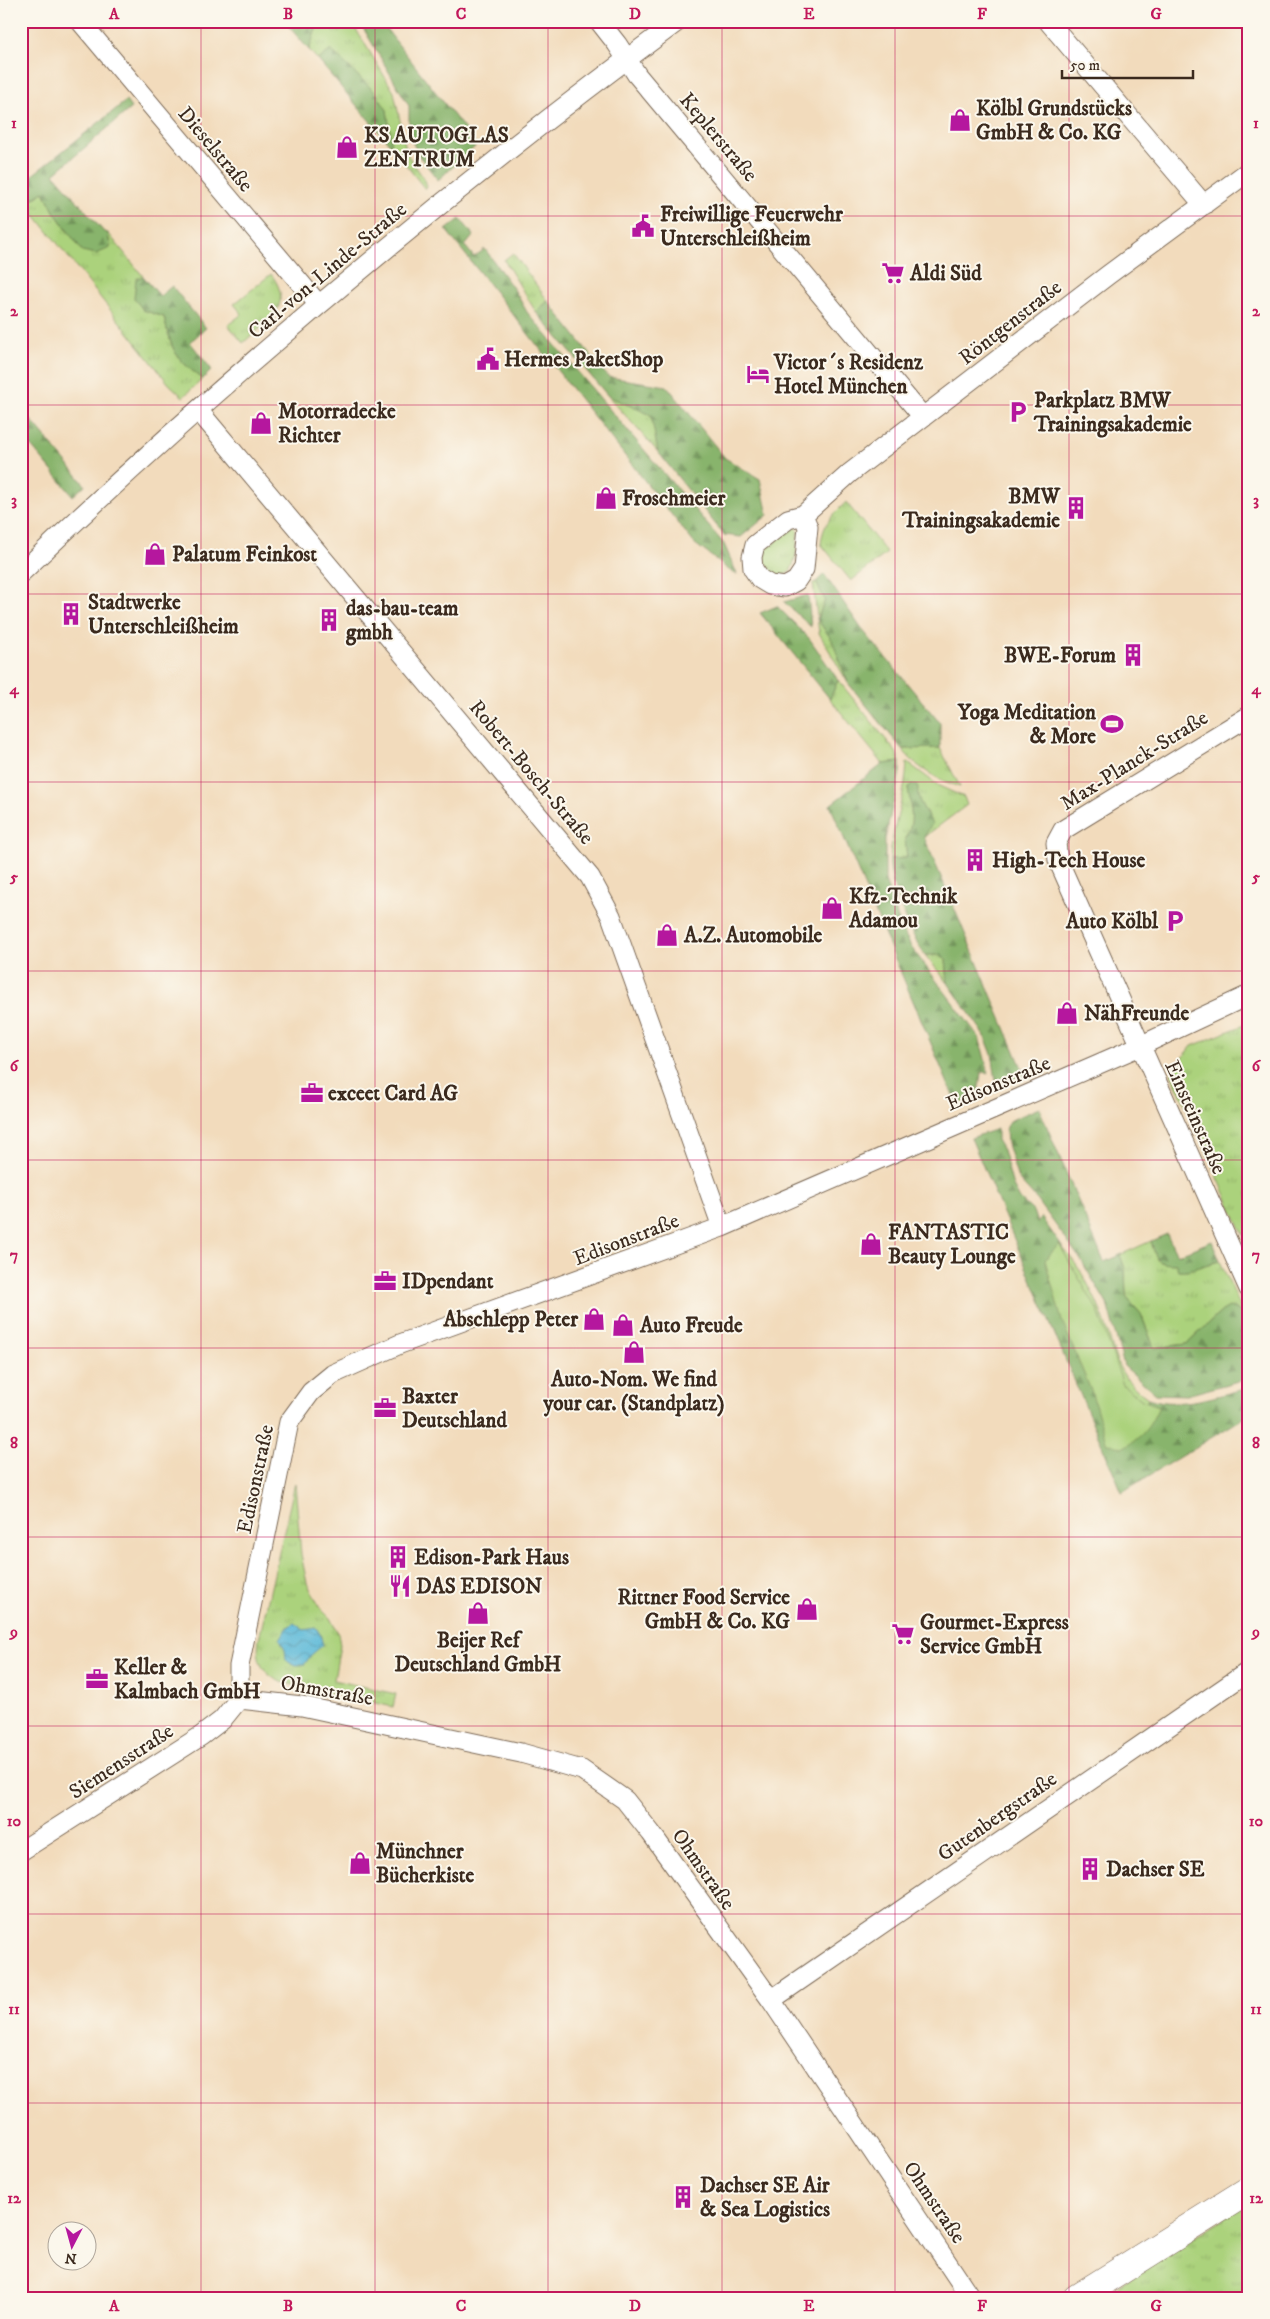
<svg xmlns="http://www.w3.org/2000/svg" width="1270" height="2319" viewBox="0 0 1270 2319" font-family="'IM FELL DW Pica',serif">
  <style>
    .grass { fill: url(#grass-tufts); stroke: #737e4d }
    .forest { fill: url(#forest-firs); stroke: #626f45 }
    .park { fill: #abd27c; stroke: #737e4d }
    .water { fill: url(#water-waves); stroke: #4a717b }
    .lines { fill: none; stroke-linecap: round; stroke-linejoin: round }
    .minor-casing { stroke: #7b6855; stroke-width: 21 }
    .secondary-casing { stroke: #7b6855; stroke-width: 29 }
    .minor { stroke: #fff; stroke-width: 19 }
    .secondary { stroke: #fff; stroke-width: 28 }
    .grid { fill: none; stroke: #c2185b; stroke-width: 1; stroke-opacity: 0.55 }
    .labels { text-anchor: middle; stroke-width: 4; stroke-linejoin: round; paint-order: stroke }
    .poi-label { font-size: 21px; font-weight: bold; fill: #3b2a1e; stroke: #fbf7ec; text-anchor: start }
    .street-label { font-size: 21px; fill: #3b2a1e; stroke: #fbf7ec }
    .neatline { fill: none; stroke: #c2185b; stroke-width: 2 }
    .grid-label { font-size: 16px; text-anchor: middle; font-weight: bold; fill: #c2185b }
  </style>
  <defs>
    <pattern id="grass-tufts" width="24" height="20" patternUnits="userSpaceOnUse" patternTransform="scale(1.25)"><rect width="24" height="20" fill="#abd27c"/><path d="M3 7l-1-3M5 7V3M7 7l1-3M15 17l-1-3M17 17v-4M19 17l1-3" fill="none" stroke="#94b46b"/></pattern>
    <pattern id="forest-firs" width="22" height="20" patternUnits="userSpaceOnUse" patternTransform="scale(1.25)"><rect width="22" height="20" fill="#88b46c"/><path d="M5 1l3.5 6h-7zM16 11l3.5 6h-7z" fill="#709358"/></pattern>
    <pattern id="water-waves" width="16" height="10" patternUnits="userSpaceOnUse" patternTransform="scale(1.25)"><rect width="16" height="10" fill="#59b8d8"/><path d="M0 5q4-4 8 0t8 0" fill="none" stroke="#4b96af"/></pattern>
  </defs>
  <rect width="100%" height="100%" fill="#fbf7ec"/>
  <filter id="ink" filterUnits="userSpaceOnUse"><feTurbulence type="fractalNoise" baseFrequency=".02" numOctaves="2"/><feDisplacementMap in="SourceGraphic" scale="10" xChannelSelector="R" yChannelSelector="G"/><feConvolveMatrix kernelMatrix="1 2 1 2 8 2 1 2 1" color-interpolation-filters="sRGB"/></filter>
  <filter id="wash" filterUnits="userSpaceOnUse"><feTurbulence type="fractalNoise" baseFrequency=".0096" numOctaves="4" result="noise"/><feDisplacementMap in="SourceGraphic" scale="20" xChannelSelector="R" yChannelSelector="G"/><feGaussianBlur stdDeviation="1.12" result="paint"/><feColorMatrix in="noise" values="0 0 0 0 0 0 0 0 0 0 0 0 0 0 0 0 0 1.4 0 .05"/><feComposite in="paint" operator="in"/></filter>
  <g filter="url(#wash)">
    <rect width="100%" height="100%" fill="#f2dbbc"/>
    <path class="grass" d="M 311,21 L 351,21 L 394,92 L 407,154 L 425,180 L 427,186 L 425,189 L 392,147 L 387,110 L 331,51 L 318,60 L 309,50 L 316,29 Z
      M 44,192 L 55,213 L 82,251 L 110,248 L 108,233 L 143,276 L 136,279 L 143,310 L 164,317 C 172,352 175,358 203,379 L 183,397 L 169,384 L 31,210 L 21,207 Z
      M 513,253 L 548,301 L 536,312 L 504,260 Z
      M 271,274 C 296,307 266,322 243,343 L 228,325 L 242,314 L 234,304 Z
      M 608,396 L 652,415 L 658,452 Z
      M 846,502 L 887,553 L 851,581 L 821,544 C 823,523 832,516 846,502 Z
      M 795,527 L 798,530 C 797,541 797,555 793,565 C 785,588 753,569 764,550 Z
      M 816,582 L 825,600 L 817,619 L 832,639 L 848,683 L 819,633 L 813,583 Z
      M 838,680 L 896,752 L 900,762 L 883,764 L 830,699 Z
      M 940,748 L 960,787 C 938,780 916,768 902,749 Z
      M 907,762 L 939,786 L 964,797 L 967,805 L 924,837 L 927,813 C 919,804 918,795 908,787 C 910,803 916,825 905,838 L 907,858 L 890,859 C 892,826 906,795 907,762 Z
      M 925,955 L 940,955 L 946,959 L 948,983 Z
      M 1249,1023 L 1249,1247 L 1171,1073 L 1192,1046 Z
      M 1151,1241 L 1157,1260 L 1176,1264 L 1178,1267 L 1196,1267 L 1220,1261 L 1244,1315 L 1236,1309 L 1222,1311 L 1187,1344 L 1154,1348 L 1141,1314 L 1126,1297 L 1125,1269 L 1120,1255 Z
      M 1063,1248 C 1081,1268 1093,1292 1103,1317 C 1116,1354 1113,1374 1148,1398 L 1148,1411 L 1142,1432 L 1055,1253 Z
      M 295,1483 L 301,1554 L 307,1583 L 321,1609 L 330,1618 L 338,1633 L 340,1645 L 334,1680 L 396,1694 L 393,1707 L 281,1682 C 261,1673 256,1660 259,1639 Z
      M 1249,2202 L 1249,2287 L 1232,2298 L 1100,2298 Z"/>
    <path class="forest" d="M 284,21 L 311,21 L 316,29 L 309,50 Z
      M 359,21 L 380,21 L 477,145 L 438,180 L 419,156 L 413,143 L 409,127 L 409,106 Z
      M 331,50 L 375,92 L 387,110 L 392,147 L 318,60 Z
      M 126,101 L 131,108 L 54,174 L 104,232 L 108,233 L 110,248 L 96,254 L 82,251 L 55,213 L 44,192 L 21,205 L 21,184 Z
      M 460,219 L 474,235 L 465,246 L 474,257 L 485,249 L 515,291 L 527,312 L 724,544 L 737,574 L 733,573 L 694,543 L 446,230 Z
      M 143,276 L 160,296 L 172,286 L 206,328 L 190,342 L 212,370 L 203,379 C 175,358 172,352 164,317 L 143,310 L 134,298 L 136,279 Z
      M 548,301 L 608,377 L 667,386 L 725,458 L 760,479 L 768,515 L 741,537 L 724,535 L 658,452 L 651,415 L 608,396 L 536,312 Z
      M 21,408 L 85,485 L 73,496 L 21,434 Z
      M 824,574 L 861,628 L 940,723 L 940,748 L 902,749 L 848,683 L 832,640 L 817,619 L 825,600 L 816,582 Z
      M 808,595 L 811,627 L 784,602 Z
      M 777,606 L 809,638 L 838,680 L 830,699 L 760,613 Z
      M 900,762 L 900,772 L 885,839 L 885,881 L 900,924 L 911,947 L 979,1037 L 989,1074 L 984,1072 L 981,1073 L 978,1095 L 957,1105 L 830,805 L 883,764 Z
      M 912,784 L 918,787 C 916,802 926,810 932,824 L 924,837 L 1025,1075 L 997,1086 L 992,1054 L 984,1034 L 948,983 L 946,959 L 940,955 L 925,955 C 911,936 888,882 890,859 L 907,858 L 905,838 C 916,825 910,803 908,787 Z
      M 1039,1108 L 1104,1262 L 1120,1255 L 1125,1269 L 1126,1297 L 1141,1314 L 1154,1348 L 1187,1344 L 1222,1311 L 1229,1307 L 1236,1309 L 1249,1320 L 1249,1378 L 1187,1395 L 1156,1394 L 1124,1366 L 1107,1304 L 1081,1260 L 1038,1201 L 1018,1179 L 1007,1144 L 1006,1130 L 1009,1121 Z
      M 997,1129 L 997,1140 L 1003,1150 L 1013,1186 L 1020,1199 L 1033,1211 L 1037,1223 L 1041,1217 L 1063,1248 L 1055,1253 L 1107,1376 L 1148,1411 L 1148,1398 C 1181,1410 1217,1395 1249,1388 L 1249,1418 L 1247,1416 L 1122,1492 L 971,1138 Z
      M 1167,1234 L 1177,1255 L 1212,1241 L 1220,1261 C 1206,1263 1192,1272 1178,1270 L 1176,1264 C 1155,1264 1157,1260 1151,1241 Z"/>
    <path class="park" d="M 1059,1244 L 1098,1311 L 1123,1385 L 1142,1400 L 1159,1406 C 1150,1427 1143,1437 1122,1448 L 1106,1442 L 1092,1393 L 1062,1321 L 1045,1260 Z"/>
    <path class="water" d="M 294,1623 L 304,1630 L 316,1628 L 320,1634 L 323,1645 L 311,1655 L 304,1665 L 296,1665 L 286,1660 L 285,1649 L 280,1639 L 288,1627 Z"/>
  </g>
  <g filter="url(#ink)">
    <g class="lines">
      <defs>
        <path id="minor" d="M 80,21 L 319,305
          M 599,21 L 617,44 L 637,75 L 923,417
          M 1048,21 L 1204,205
          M 198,410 L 590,877 L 611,916 L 722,1227
          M 803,515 L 808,527 L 804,569 L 796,581 L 785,587 L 770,585 L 760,579 L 753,569 L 752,557 L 755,545 L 788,519 L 803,515 L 850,473 L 1108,275 L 1249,171
          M 21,573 C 228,375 448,191 678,21
          M 1249,716 L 1063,830 L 1056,843 L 1058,860 L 1249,1289
          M 239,1699 L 239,1666 L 289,1422 L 311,1392 L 333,1374 L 400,1344 L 722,1227 L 1140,1046 L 1249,995
          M 239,1699 L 302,1706 L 521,1753 L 582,1770 L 625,1800 L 651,1833 L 771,2000 L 971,2298
          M 21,1851 L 201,1736 L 222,1720 L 239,1699
          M 771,2000 L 1249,1671"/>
        <path id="secondary" d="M 1077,2298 L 1249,2190"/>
      </defs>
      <use href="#minor" class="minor-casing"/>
      <use href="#secondary" class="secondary-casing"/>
      <use href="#minor" class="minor"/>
      <use href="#secondary" class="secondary"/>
    </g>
  </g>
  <path class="grid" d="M 201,21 L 201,2298M 375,21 L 375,2298M 548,21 L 548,2298M 722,21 L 722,2298M 895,21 L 895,2298M 1069,21 L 1069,2298M 21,216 L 1249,216M 21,405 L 1249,405M 21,594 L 1249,594M 21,782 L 1249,782M 21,971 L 1249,971M 21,1160 L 1249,1160M 21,1348 L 1249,1348M 21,1537 L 1249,1537M 21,1726 L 1249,1726M 21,1914 L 1249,1914M 21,2103 L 1249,2103"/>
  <defs>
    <symbol id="shop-bare" viewBox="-9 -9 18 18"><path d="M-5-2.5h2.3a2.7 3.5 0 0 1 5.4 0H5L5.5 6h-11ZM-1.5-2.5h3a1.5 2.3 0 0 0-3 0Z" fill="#b5179e" stroke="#fbf7ec" stroke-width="2.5" paint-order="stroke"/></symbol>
    <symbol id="civic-bare" viewBox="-9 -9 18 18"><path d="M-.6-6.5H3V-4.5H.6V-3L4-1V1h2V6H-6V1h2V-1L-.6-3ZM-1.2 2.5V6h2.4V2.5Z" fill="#b5179e" stroke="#fbf7ec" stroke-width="2.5" paint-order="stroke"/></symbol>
    <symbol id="supermarket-bare" viewBox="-9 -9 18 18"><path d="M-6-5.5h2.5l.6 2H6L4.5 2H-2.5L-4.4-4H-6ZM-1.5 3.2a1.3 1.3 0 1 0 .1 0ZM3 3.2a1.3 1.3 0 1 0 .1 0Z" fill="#b5179e" stroke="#fbf7ec" stroke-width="2.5" paint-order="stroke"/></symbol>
    <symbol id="hotel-bare" viewBox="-9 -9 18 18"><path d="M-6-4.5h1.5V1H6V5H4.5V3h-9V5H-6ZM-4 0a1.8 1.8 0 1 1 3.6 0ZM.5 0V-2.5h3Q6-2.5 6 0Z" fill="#b5179e" stroke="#fbf7ec" stroke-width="2.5" paint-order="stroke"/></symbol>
    <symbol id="parking-bare" viewBox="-9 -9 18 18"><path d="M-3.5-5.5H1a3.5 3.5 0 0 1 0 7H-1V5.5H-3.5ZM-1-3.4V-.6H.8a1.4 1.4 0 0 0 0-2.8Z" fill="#b5179e" stroke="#fbf7ec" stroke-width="2.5" paint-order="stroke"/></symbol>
    <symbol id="building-bare" viewBox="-9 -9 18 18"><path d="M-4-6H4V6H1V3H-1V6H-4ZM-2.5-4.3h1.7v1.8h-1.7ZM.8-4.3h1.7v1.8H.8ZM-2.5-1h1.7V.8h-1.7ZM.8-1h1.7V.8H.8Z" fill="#b5179e" stroke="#fbf7ec" stroke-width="2.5" paint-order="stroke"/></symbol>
    <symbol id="stadium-bare" viewBox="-9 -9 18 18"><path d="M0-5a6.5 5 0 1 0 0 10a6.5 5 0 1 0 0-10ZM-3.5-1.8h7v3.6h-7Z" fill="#b5179e" stroke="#fbf7ec" stroke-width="2.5" paint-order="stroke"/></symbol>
    <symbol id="office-bare" viewBox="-9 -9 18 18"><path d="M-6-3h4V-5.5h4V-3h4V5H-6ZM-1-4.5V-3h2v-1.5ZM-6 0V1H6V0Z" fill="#b5179e" stroke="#fbf7ec" stroke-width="2.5" paint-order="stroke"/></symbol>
    <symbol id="restaurant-bare" viewBox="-9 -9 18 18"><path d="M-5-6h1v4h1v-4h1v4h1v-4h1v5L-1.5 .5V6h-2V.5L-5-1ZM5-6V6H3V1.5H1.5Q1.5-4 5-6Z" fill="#b5179e" stroke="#fbf7ec" stroke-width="2.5" paint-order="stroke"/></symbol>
  </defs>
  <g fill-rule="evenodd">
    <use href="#shop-bare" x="944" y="104" width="32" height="32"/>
    <use href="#shop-bare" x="331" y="131" width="32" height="32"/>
    <use href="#civic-bare" x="627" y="210" width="32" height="32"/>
    <use href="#supermarket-bare" x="877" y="257" width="32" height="32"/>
    <use href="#civic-bare" x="472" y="343" width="32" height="32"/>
    <use href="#hotel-bare" x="742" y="358" width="32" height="32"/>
    <use href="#parking-bare" x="1002" y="396" width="32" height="32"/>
    <use href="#shop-bare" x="245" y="407" width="32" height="32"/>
    <use href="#shop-bare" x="590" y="482" width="32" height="32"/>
    <use href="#building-bare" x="1060" y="492" width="32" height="32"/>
    <use href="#shop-bare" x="139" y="538" width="32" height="32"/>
    <use href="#building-bare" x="55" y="598" width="32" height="32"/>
    <use href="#building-bare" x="313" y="604" width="32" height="32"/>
    <use href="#building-bare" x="1117" y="639" width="32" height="32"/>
    <use href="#stadium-bare" x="1096" y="708" width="32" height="32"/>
    <use href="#building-bare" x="959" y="844" width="32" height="32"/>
    <use href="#shop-bare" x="816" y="892" width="32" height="32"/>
    <use href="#parking-bare" x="1159" y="905" width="32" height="32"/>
    <use href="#shop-bare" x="651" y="919" width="32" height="32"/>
    <use href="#shop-bare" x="1051" y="997" width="32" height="32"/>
    <use href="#office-bare" x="296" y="1077" width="32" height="32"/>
    <use href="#shop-bare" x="855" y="1228" width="32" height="32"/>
    <use href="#office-bare" x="369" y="1265" width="32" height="32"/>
    <use href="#shop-bare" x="578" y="1303" width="32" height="32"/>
    <use href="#shop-bare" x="607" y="1309" width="32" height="32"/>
    <use href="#shop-bare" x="618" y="1336" width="32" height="32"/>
    <use href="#office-bare" x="369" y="1392" width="32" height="32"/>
    <use href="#building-bare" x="382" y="1541" width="32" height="32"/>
    <use href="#restaurant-bare" x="384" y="1570" width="32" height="32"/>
    <use href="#shop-bare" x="791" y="1593" width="32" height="32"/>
    <use href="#shop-bare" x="462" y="1597" width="32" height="32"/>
    <use href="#supermarket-bare" x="887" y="1618" width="32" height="32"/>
    <use href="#office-bare" x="81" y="1663" width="32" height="32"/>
    <use href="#shop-bare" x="344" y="1847" width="32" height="32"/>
    <use href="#building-bare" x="1074" y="1853" width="32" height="32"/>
    <use href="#building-bare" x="667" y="2181" width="32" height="32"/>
  </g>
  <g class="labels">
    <g class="poi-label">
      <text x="976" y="115">Kölbl Grundstücks<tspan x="976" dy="24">GmbH &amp; Co. KG</tspan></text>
      <text x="364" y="142">KS AUTOGLAS<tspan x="364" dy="24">ZENTRUM</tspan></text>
      <text x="660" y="221">Freiwillige Feuerwehr<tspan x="660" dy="24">Unterschleißheim</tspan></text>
      <text x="910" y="280">Aldi Süd</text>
      <text x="504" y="366">Hermes PaketShop</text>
      <text x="774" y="369">Victor´s Residenz<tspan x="774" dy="24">Hotel München</tspan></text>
      <text x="1034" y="407">Parkplatz BMW<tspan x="1034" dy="24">Trainingsakademie</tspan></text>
      <text x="278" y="418">Motorradecke<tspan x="278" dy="24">Richter</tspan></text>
      <text x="1060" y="503" text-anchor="end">BMW<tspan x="1060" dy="24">Trainingsakademie</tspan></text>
      <text x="622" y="505">Froschmeier</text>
      <text x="172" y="561">Palatum Feinkost</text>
      <text x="88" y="609">Stadtwerke<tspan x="88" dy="24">Unterschleißheim</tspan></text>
      <text x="346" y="615">das-bau-team<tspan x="346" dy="24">gmbh</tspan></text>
      <text x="1116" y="662" text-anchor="end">BWE-Forum</text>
      <text x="1096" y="719" text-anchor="end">Yoga Meditation<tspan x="1096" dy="24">&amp; More</tspan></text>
      <text x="992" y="867">High-Tech House</text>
      <text x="849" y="903">Kfz-Technik<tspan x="849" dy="24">Adamou</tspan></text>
      <text x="1158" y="928" text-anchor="end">Auto Kölbl</text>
      <text x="684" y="942">A.Z. Automobile</text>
      <text x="1084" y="1020">NähFreunde</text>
      <text x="328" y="1100">exceet Card AG</text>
      <text x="888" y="1239">FANTASTIC<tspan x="888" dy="24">Beauty Lounge</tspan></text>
      <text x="402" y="1288">IDpendant</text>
      <text x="578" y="1326" text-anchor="end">Abschlepp Peter</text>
      <text x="640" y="1332">Auto Freude</text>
      <text x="634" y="1386" text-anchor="middle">Auto-Nom. We find<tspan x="634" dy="24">your car. (Standplatz)</tspan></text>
      <text x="402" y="1403">Baxter<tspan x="402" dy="24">Deutschland</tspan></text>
      <text x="414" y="1564">Edison-Park Haus</text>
      <text x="416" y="1593">DAS EDISON</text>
      <text x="790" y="1604" text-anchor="end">Rittner Food Service<tspan x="790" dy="24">GmbH &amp; Co. KG</tspan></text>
      <text x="920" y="1629">Gourmet-Express<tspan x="920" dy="24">Service GmbH</tspan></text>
      <text x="478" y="1647" text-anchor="middle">Beijer Ref<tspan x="478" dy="24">Deutschland GmbH</tspan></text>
      <text x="114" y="1674">Keller &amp;<tspan x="114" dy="24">Kalmbach GmbH</tspan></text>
      <text x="376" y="1858">Münchner<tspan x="376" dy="24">Bücherkiste</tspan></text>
      <text x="1106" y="1876">Dachser SE</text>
      <text x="700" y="2192">Dachser SE Air<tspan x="700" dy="24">&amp; Sea Logistics</tspan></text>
    </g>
    <g class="street-label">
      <text transform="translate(719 137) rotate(50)" y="7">Keplerstraße</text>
      <text transform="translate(216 149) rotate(50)" y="7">Dieselstraße</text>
      <text transform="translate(327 270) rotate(-40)" y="7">Carl-von-Linde-Straße</text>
      <text transform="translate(1010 322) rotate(-38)" y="7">Röntgenstraße</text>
      <text transform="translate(1134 760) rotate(-32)" y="7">Max-Planck-Straße</text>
      <text transform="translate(532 772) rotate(50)" y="7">Robert-Bosch-Straße</text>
      <text transform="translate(998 1083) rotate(-23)" y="7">Edisonstraße</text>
      <text transform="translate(1196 1117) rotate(66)" y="7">Einsteinstraße</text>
      <text transform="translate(626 1239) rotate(-21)" y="7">Edisonstraße</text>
      <text transform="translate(255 1479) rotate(-78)" y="7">Edisonstraße</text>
      <text transform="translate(327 1690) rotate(10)" y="7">Ohmstraße</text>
      <text transform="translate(121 1761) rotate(-33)" y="7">Siemensstraße</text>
      <text transform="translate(997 1816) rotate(-35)" y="7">Gutenbergstraße</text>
      <text transform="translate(704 1869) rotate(55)" y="7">Ohmstraße</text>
      <text transform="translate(935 2202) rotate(56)" y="7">Ohmstraße</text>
    </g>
  </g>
  <rect width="1270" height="2319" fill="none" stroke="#fbf7ec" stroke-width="55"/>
  <g transform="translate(72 2246) rotate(186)"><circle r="24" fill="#fbf7ec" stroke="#aea59a"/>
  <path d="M0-4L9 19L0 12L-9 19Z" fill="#b5179e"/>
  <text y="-8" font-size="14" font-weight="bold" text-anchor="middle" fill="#3b2a1e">N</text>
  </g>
  <path d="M1062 70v8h131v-8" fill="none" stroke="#3b2a1e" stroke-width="2.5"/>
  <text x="1070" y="70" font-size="15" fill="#3b2a1e" stroke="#fbf7ec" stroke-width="4" paint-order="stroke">50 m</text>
  <rect x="28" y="28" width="1214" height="2264" class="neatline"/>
  <g class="grid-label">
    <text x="114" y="19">A</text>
    <text x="288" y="19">B</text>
    <text x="461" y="19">C</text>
    <text x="635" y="19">D</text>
    <text x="809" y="19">E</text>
    <text x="982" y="19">F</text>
    <text x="1156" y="19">G</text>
    <text x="14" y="128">1</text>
    <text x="1256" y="128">1</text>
    <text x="14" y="316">2</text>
    <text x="1256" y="316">2</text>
    <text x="14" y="505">3</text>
    <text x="1256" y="505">3</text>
    <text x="14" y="694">4</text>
    <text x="1256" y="694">4</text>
    <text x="14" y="882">5</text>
    <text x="1256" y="882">5</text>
    <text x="14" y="1071">6</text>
    <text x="1256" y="1071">6</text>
    <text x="14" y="1260">7</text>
    <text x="1256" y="1260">7</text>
    <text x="14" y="1448">8</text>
    <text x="1256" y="1448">8</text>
    <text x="14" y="1637">9</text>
    <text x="1256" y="1637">9</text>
    <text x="14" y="1826">10</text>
    <text x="1256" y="1826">10</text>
    <text x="14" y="2014">11</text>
    <text x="1256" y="2014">11</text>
    <text x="14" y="2203">12</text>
    <text x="1256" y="2203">12</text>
    <text x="114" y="2311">A</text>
    <text x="288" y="2311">B</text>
    <text x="461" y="2311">C</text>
    <text x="635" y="2311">D</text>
    <text x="809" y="2311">E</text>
    <text x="982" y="2311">F</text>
    <text x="1156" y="2311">G</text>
  </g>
</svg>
